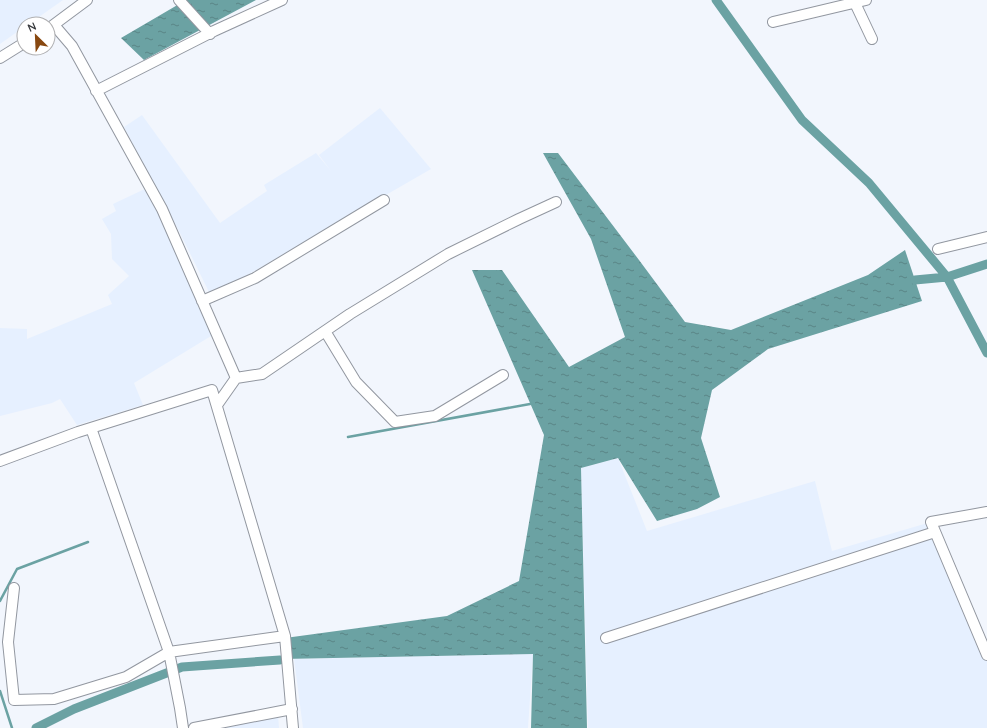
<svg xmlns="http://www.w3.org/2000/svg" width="987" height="728" viewBox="0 0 987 728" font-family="Quicksand,sans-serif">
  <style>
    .built { fill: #e6f0ff }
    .water { fill: url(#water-ripples) }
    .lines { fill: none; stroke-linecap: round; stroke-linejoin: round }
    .stream { stroke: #6ba2a3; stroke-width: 2.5 }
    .canal { stroke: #6ba2a3; stroke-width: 9 }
    .minor-casing { stroke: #9297a0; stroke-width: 12 }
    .minor { stroke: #fff; stroke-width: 10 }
  </style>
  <defs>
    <pattern id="water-ripples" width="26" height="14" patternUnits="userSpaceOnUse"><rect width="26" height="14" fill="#6ba2a3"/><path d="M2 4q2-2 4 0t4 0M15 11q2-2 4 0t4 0" fill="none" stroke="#598586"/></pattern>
  </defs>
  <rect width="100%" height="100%" fill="#f2f6fd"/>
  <path class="built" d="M 0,0 L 63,0 L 29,24 L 24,24 L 24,27 L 0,44 Z
    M 380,108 L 431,169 L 211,296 L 181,235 L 124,127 L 142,115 L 220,223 L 267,191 L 264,185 L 316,153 L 331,171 L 319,155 Z
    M 149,187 L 202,301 L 198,307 L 216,333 L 134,383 L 143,405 L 77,425 L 60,399 L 52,403 L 0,416 L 0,328 L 27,329 L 27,339 L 112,304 L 108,295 L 129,276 L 112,259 L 111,234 L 102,219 L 116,211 L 113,204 Z
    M 618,458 L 647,531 L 815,481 L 832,551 L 931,522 L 987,659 L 987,728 L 588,728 L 581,468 Z
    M 533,654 L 528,728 L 303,728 L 294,659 Z
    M 278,715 L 279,728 L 205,728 Z"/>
  <path class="water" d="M 186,0 L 256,0 L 144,60 L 121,38 Z
    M 543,153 L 558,153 L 639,260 L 685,322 L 731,330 L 868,275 L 905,250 L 922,301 L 768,349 L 712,390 L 701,438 L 720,497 L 697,509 L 657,521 L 618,458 L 581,468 L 587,728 L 531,728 L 533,654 L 283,659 L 285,638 L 447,616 L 519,581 L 544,435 L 472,270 L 502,270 L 569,367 L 625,337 L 591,239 Z"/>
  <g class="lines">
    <path class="stream" d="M 348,437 L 530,404
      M 0,601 L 17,569 L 88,542
      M 0,691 L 12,728"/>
    <path class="canal" d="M 716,0 L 802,120 L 869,183 L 947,277 L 987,353
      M 915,280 L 947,277 L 987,264
      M 36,728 L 74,709 L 182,667 L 280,660"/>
    <defs>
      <path id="minor" d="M 179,0 L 210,34
        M 854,0 L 855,3 L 872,39
        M 773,22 L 866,0
        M 54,25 L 72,46 L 162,209 L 236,378 L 217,405
        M 48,29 L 87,0
        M 0,58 L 24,43
        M 96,91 L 214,31 L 282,0
        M 938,249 L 987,237
        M 202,301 L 255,278 L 384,200
        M 325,331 L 356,382 L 395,422 L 435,416 L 503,375
        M 236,378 L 262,374 L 350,314 L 448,254 L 519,219 L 556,202
        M 91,428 L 169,652 L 180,708 L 183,728
        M 0,461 L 78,432 L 212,390 L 285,636 L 293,728
        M 987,512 L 931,522 L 987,655
        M 14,588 L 8,642 L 14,700 L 54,699 L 126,677 L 169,652 L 285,636
        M 606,638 L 935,532
        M 194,728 L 292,709"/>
    </defs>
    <use href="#minor" class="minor-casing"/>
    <use href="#minor" class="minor"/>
  </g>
  <g transform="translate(36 36) rotate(336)"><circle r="19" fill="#ffffff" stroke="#afafb1"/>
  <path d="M0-3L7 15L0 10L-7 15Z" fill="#884810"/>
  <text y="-6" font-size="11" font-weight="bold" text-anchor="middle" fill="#36383b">N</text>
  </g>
</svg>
